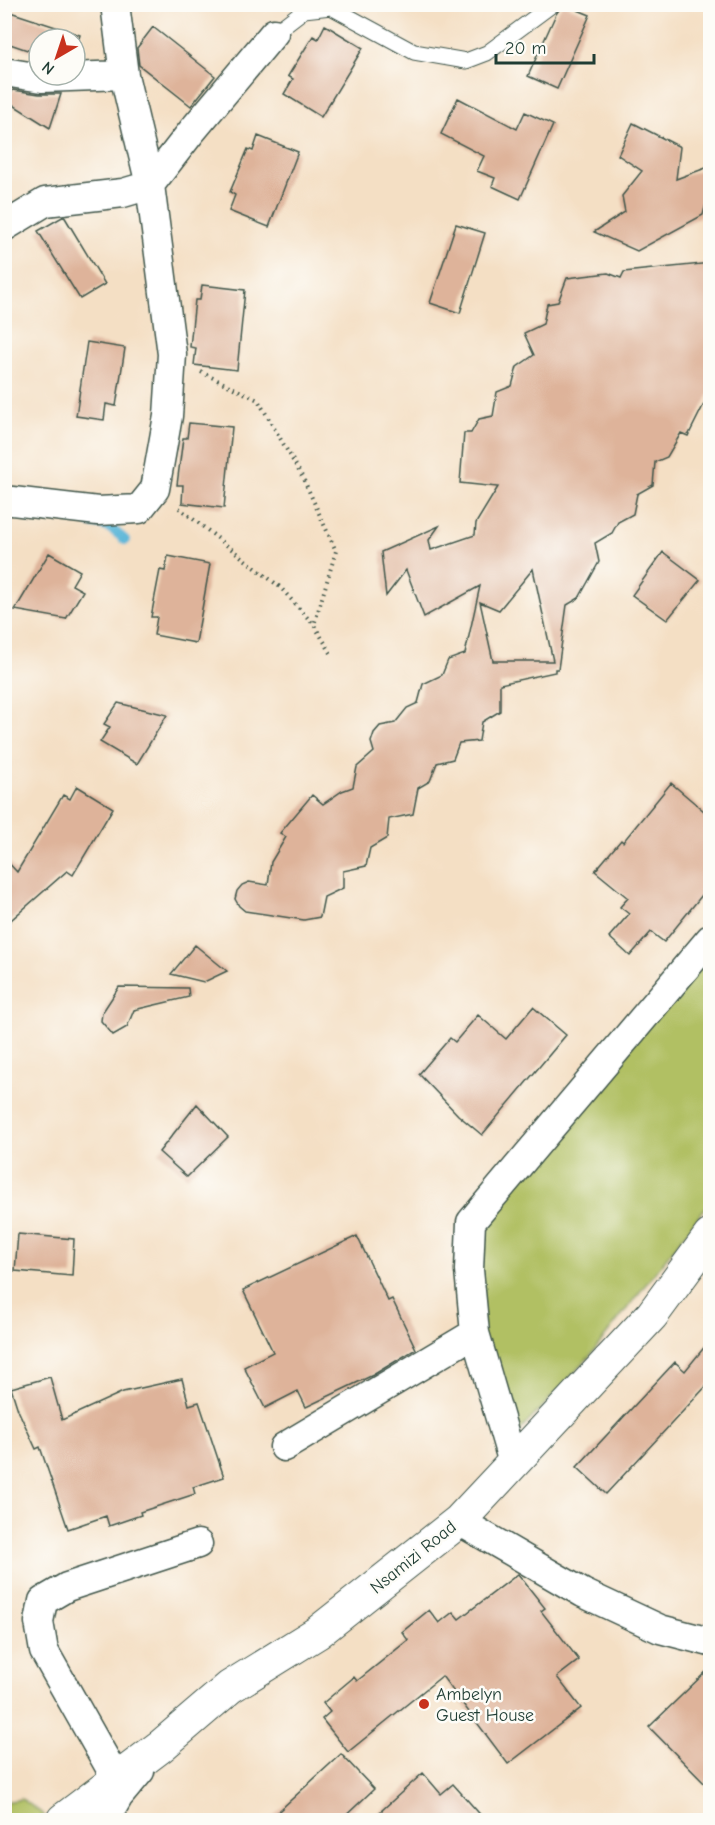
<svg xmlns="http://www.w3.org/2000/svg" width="715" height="1825" viewBox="0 0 715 1825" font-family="'Comic Neue',sans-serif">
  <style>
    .green { fill: #b1c063; stroke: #687e4c; stroke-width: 1.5 }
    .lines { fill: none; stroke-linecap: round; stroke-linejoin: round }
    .stream { stroke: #5ab6d8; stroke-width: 10 }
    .building { fill: #deb39a; fill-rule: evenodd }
    .service-casing { stroke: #3f554a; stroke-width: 17 }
    .minor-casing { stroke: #3f554a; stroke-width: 31 }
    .tertiary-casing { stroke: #3f554a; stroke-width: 35 }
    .path { stroke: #3f554a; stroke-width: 4; stroke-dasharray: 1.5 4.5; stroke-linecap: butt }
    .service { stroke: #fff; stroke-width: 15 }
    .minor { stroke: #fff; stroke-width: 28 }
    .tertiary { stroke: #fff; stroke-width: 33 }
    .poi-dot { fill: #c8321e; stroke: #fdfcf7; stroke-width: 2 }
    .labels { text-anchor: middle; stroke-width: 5; stroke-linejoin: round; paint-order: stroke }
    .street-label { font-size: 18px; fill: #1f3d34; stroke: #fdfcf7 }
    .poi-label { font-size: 18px; fill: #1f3d34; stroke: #fdfcf7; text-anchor: start }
  </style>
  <rect width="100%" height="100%" fill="#fdfcf7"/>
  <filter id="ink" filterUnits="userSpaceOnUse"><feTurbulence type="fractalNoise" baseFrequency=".0167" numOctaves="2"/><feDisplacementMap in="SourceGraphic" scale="12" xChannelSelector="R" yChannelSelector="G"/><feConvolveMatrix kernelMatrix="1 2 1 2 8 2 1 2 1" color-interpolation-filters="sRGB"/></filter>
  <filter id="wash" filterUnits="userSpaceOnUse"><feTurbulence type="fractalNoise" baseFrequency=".008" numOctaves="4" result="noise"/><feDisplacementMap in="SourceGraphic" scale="24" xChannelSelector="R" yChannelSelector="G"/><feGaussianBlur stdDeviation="1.35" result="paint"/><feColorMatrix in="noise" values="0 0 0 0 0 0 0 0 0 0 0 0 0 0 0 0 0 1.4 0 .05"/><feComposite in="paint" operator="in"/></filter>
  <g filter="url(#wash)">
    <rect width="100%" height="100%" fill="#f4dfc4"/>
    <path class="green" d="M 710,925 L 710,1202 L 590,1356 L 517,1434 L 500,1422 L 453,1275 L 457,1234 Z
      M 22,1799 L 44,1815 L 45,1820 L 5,1820 L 5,1802 Z"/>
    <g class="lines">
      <path class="stream" d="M 90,523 C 106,524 114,530 125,540"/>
    </g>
    <g id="blocks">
      <path class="building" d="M 563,4 L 590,15 L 557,89 L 528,76 L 556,14 Z
        M 4,10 L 80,35 L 75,51 L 75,39 L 39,39 L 39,54 L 4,42 Z
        M 325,25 L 363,48 L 321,117 L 284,94 L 293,79 L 288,76 L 313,36 L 318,39 Z
        M 153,27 L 215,76 L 191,106 L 139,65 L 137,48 Z
        M 13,90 L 39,94 L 61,94 L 50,128 L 7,101 Z
        M 458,98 L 517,129 L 525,112 L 553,125 L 520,199 L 492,186 L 495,178 L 477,171 L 484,156 L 441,134 Z
        M 633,123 L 680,147 L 676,179 L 711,166 L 711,186 L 703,215 L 637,251 L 594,232 L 625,212 L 622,196 L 642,171 L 618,155 Z
        M 258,136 L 298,152 L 269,227 L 229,211 L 235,195 L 230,192 L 248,149 L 253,151 Z
        M 64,216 L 105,284 L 80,299 L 38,231 Z
        M 456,224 L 485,233 L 460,313 L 430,303 Z
        M 711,263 L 711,390 L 688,436 L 681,433 L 667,457 L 655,462 L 653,485 L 637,494 L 633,514 L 618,522 L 612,533 L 595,543 L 599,562 L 579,598 L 567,605 L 558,669 L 555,669 L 555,672 L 500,684 L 500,711 L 482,722 L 479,741 L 459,743 L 453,759 L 437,763 L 430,781 L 418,788 L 413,814 L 389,819 L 387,838 L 370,848 L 366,866 L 343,871 L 343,888 L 324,897 L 320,917 L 304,920 L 245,911 L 239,906 L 235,899 L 237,891 L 242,885 L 249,882 L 268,885 L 271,862 L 286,837 L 280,833 L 312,795 L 323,804 L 342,791 L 353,787 L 357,767 L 374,752 L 371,742 L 374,733 L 380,726 L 395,723 L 407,708 L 418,703 L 423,684 L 442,675 L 448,660 L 465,654 L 480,586 L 424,617 L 406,570 L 386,596 L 381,552 L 439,526 L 429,540 L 431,550 L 475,535 L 476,523 L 498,487 L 460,483 L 464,433 L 471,433 L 479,419 L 493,416 L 497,392 L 512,386 L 517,367 L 534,355 L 524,333 L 543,324 L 547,304 L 558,302 L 567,278 L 608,273 L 621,278 L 624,272 ZM 533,569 L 553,661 L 493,661 L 480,602 L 499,610 Z
        M 202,285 L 245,290 L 237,370 L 194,365 L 196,348 L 190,347 L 195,300 L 200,300 Z
        M 87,342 L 125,348 L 116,406 L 106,404 L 104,420 L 76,416 Z
        M 189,423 L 232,427 L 224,508 L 182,503 L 183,485 L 177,485 L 183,438 L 187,438 Z
        M 663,552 L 700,580 L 667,620 L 632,595 Z
        M 49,553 L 80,571 L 72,585 L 83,591 L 66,619 L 15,610 Z
        M 168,556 L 210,564 L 196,643 L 154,635 L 157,617 L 151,617 L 160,570 L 165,571 Z
        M 118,703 L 167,715 L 137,764 L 100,742 L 110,727 L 104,724 Z
        M 671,783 L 711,817 L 711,884 L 664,942 L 651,932 L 630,956 L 609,937 L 629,914 L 620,907 L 628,898 L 595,871 L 621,840 L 623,842 Z
        M 77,786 L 113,808 L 73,875 L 67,871 L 4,926 L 4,858 L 17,872 L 63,795 L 70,799 Z
        M 195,945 L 227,971 L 204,982 L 171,974 Z
        M 119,987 L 188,988 L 189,997 L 134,1010 L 127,1027 L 113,1035 L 101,1021 L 102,1013 Z
        M 533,1007 L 566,1035 L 482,1135 L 458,1115 L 419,1074 L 450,1038 L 455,1042 L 478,1015 L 506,1039 Z
        M 197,1104 L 228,1137 L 187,1177 L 159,1152 Z
        M 18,1234 L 74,1239 L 72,1276 L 15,1271 Z
        M 357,1236 L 388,1301 L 392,1299 L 416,1349 L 373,1375 L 306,1407 L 298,1391 L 265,1408 L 244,1367 L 273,1352 L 243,1290 Z
        M 711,1339 L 711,1381 L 606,1494 L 577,1467 L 675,1362 L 685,1371 Z
        M 50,1377 L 62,1420 L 123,1392 L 182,1379 L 189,1405 L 199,1402 L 224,1477 L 193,1487 L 195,1494 L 140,1512 L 141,1515 L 109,1526 L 106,1516 L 68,1529 L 40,1447 L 36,1449 L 18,1410 L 11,1388 Z
        M 518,1574 L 545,1608 L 541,1611 L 579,1660 L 557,1677 L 581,1708 L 508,1764 L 442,1676 L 348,1752 L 322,1719 L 330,1712 L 323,1703 L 354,1677 L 357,1681 L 408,1640 L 402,1632 L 429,1610 L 439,1623 L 453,1612 L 459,1619 Z
        M 711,1667 L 711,1790 L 649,1727 Z
        M 341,1754 L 374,1789 L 340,1821 L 268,1821 Z
        M 423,1773 L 441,1794 L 453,1784 L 486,1821 L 370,1821 Z"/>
    </g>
  </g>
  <g filter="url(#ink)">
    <use href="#blocks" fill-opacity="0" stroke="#3f554a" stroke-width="1.5"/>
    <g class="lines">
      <defs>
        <path id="service" d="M 274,33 L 304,10 L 331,7 L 414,52 L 466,61 L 487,53 L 553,4"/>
        <path id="minor" d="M 4,72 L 42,78 L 124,75
          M 4,227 L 45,202 L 123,193 L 150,185 L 192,131 L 274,33
          M 4,500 L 98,511 L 139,509 L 155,489 L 168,416 L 172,354 L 150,185 L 124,75 L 115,4
          M 284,1447 L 475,1333
          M 513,1463 L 475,1333 L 469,1270 L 471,1222 L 710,939
          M 459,1521 L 583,1593 L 660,1629 L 710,1642
          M 117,1780 L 44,1651 L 39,1622 L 43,1601 L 67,1587 L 198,1544
          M 105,1820 L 119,1796 L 140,1771"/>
        <path id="tertiary" d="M 63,1820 L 161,1746 L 230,1687 L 317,1633 L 459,1521 L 652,1315 L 710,1236"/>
      </defs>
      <use href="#service" class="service-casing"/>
      <use href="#minor" class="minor-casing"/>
      <use href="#tertiary" class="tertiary-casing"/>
      <path class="path" d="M 201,372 L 258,400 L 303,478 L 336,551 L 314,625 L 331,653
        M 179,508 L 280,587 L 314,625"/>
      <use href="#service" class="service"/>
      <use href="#minor" class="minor"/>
      <use href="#tertiary" class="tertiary"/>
    </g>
  </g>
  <circle class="poi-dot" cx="424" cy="1704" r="6"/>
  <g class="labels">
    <g class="street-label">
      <text transform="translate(413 1557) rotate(-39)" y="6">Nsamizi Road</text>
    </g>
    <g class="poi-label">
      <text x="436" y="1700">Ambelyn<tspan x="436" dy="21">Guest House</tspan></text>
    </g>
  </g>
  <rect width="715" height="1825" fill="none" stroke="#fdfcf7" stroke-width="24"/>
  <g transform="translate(57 57) rotate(219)"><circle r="28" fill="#fdfcf7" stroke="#a4b0a9" stroke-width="1.5"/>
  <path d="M0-4.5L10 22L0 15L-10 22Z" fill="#c8321e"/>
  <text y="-9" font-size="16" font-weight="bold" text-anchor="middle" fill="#1f3d34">N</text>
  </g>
  <path d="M496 54v9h98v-9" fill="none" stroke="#1f3d34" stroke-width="3"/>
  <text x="505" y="54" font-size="18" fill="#1f3d34" stroke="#fdfcf7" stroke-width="4.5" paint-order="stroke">20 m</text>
</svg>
